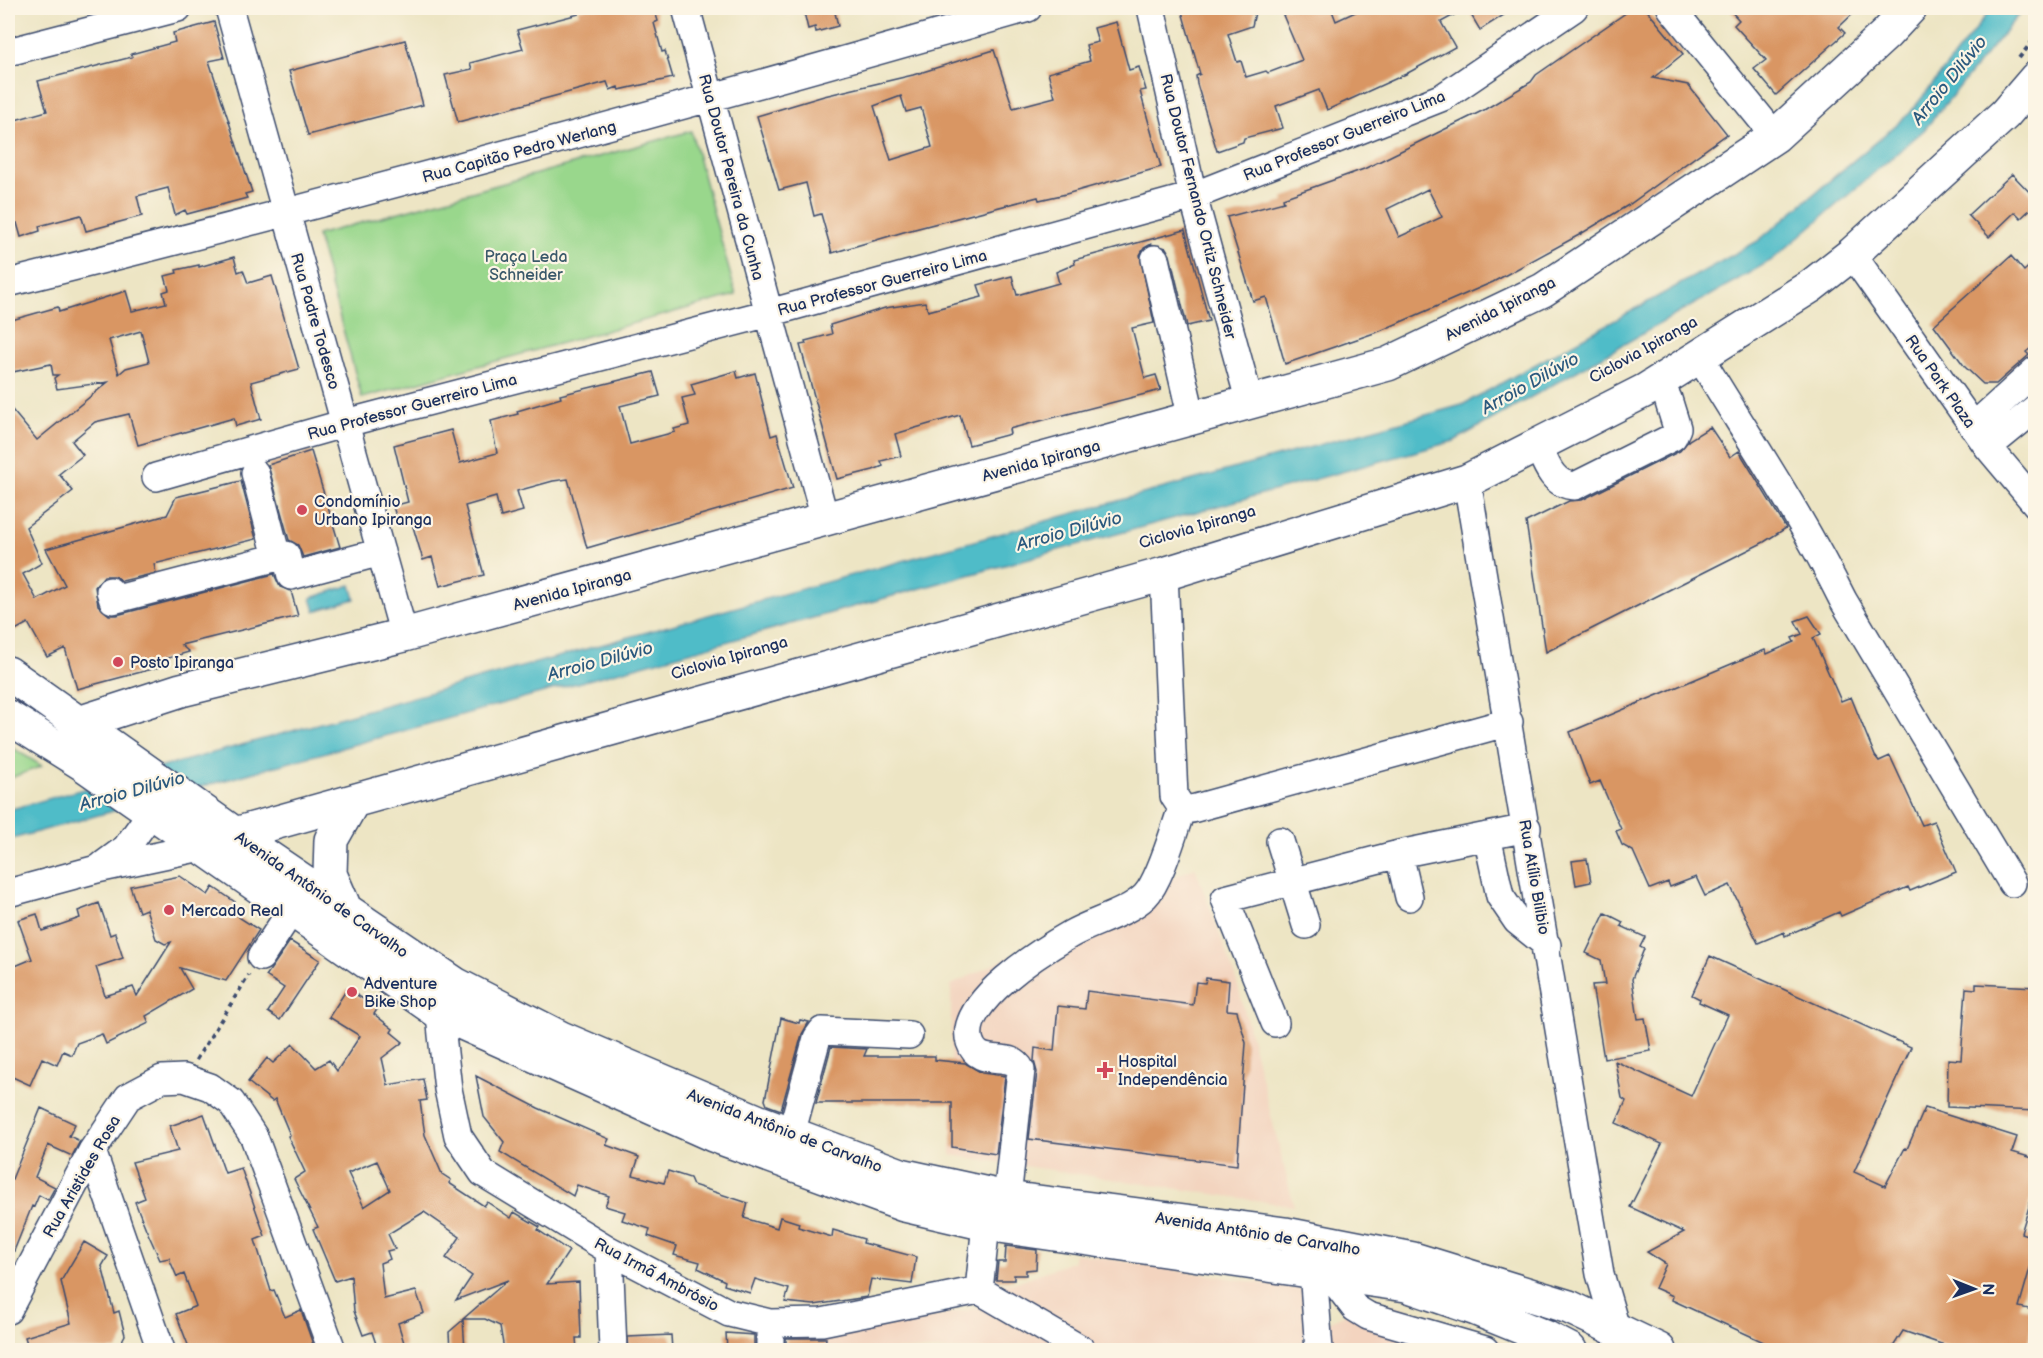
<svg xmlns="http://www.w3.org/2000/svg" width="2043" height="1358" viewBox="0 0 2043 1358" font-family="'Balsamiq Sans',sans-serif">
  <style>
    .built { fill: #f3d4bf }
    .green { fill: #99d78c; stroke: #5a8375; stroke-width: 1.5 }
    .water { fill: #4fbcc8; stroke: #357693; stroke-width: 1.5 }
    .building { fill: #d99664; fill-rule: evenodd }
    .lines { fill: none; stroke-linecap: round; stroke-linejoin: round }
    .minor-casing { stroke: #3a4a6d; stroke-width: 30 }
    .major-casing { stroke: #3a4a6d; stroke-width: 36 }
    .path { stroke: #3a4a6d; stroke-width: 4; stroke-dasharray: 4.5 4.5; stroke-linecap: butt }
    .minor { stroke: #fff; stroke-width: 27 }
    .major { stroke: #fff; stroke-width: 33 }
    .poi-dot { fill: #d1495b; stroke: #fcf5e5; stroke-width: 2 }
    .labels { text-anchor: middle; stroke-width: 4.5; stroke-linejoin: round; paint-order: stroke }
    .street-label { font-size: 16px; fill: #1b2f5e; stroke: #fcf5e5 }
    .park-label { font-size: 16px; fill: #3a596a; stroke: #fcf5e5 }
    .poi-label { font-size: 16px; fill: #1b2f5e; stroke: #fcf5e5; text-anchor: start }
    .water-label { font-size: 18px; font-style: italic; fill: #2b597e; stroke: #fcf5e5 }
  </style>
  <rect width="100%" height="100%" fill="#fcf5e5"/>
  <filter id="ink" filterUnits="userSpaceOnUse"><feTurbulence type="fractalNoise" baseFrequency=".0167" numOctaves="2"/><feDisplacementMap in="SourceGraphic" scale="12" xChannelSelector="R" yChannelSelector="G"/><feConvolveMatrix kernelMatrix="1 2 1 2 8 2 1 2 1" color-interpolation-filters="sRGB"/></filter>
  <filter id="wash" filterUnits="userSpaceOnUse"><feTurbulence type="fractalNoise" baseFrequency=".008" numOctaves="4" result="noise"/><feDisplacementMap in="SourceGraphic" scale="24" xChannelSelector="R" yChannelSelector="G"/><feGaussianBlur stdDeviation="1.35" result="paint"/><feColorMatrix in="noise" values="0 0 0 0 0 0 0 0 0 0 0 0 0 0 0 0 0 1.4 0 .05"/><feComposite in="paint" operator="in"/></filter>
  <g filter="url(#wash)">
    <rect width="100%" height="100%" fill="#ede5c4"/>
    <path class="built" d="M 1195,867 L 1237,982 L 1294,1206 L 951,1155 L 951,985 Z
      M 1074,1253 L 1322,1293 L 1325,1324 L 1368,1302 L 1405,1309 L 1525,1350 L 825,1350 L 825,1338 L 987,1306 L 1002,1283 L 1014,1283 L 1074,1261 Z"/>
    <path class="green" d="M 691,131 L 736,295 L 362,398 L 317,235 Z
      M 8,745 L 42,766 L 8,779 Z"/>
    <path class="water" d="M 1992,8 L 2024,8 L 1924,130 L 1772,260 L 1454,441 L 8,840 L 8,810 L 1462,405 L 1758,241 L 1910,113 Z
      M 351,585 L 355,599 L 315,611 L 311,598 Z"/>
    <g id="blocks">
      <path class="building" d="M 586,8 L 654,8 L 658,21 L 654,23 L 662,52 L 665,51 L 673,78 L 619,90 L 618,87 L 610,90 L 607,82 L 458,122 L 445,75 L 472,69 L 470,63 L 523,49 L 517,30 L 579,14 L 578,9 Z
        M 803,8 L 834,8 L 838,26 L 816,32 L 815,27 L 808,29 Z
        M 1181,8 L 1256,8 L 1252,26 L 1228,34 L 1237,62 L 1241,61 L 1246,77 L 1266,71 L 1268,73 L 1302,60 L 1280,8 L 1331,8 L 1336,21 L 1364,8 L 1467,8 L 1441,22 L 1455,47 L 1406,74 L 1327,110 L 1319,90 L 1276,106 L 1283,128 L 1244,138 L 1243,142 L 1217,151 L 1197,84 L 1196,76 L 1200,74 Z
        M 1467,8 L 1515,8 L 1480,30 Z
        M 1633,8 L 1645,8 L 1683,54 L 1653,78 L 1688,85 L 1727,134 L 1630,204 L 1579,235 L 1493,282 L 1380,331 L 1285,364 L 1266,297 L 1253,301 L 1227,217 L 1284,202 L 1283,198 L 1364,169 L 1484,110 L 1531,82 L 1536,75 ZM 1428,189 L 1442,217 L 1399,237 L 1387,209 Z
        M 1728,8 L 1859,8 L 1839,27 L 1845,33 L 1776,95 L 1754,69 L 1766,60 L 1734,25 L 1739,20 Z
        M 214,22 L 224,58 L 209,61 L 252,192 L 245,194 L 247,198 L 187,214 L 185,210 L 175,215 L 168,188 L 137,196 L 142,216 L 86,231 L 81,215 L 39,226 L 40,231 L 21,237 L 17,223 L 8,225 L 8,122 L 47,111 L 38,81 L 132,57 L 131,54 L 175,42 L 173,33 Z
        M 1116,22 L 1129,70 L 1139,67 L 1146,90 L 1140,91 L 1161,167 L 1066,194 L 1039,200 L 1038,197 L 907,231 L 832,253 L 821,214 L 814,216 L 806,183 L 779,190 L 757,116 L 824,96 L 913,75 L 994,50 L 1013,108 L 1055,97 L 1048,73 L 1090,61 L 1086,45 L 1098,42 L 1094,28 ZM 901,96 L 906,112 L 921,108 L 932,147 L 891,160 L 874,106 Z
        M 405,40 L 423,105 L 308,135 L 289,71 Z
        M 2012,174 L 2036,199 L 2036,204 L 2021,218 L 2015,212 L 1989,237 L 1968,215 Z
        M 1185,230 L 1209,321 L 1187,326 L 1170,255 L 1166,248 L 1151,244 L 1144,248 L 1140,255 L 1154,323 L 1132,328 L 1145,378 L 1156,375 L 1161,390 L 1009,429 L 1010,434 L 969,445 L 960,415 L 895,434 L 901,456 L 881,461 L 883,466 L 873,470 L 837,479 L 800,345 L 806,344 L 805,341 L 832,334 L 830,325 L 885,308 L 925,302 L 928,311 L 982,297 L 978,285 L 1012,276 L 1017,295 L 1059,283 L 1056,272 L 1075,264 L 1074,260 Z
        M 2011,256 L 2024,271 L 2036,260 L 2036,344 L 2026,352 L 2029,355 L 1996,384 L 1983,384 L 1965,367 L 1934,325 Z
        M 234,257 L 238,272 L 243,270 L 248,283 L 272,276 L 299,369 L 251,382 L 261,419 L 236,426 L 234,418 L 138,445 L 129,414 L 95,422 L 72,441 L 83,455 L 59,474 L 73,491 L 26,527 L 42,563 L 23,574 L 37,600 L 65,585 L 46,549 L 167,515 L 176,497 L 241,481 L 256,539 L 154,564 L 156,573 L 122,581 L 114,576 L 104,576 L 95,587 L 98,605 L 109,615 L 117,615 L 274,574 L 280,587 L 291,591 L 298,616 L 181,645 L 189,652 L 158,661 L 160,667 L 77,689 L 65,648 L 47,657 L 28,623 L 8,634 L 8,405 L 37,440 L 108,382 L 57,389 L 54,378 L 58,375 L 53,375 L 51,364 L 8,373 L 8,321 L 58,307 L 59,312 L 126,291 L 132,311 L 166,303 L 163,292 L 169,290 L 165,276 L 177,273 L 176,270 L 199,265 L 199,267 ZM 141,331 L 149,362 L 126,368 L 119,374 L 109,340 Z
        M 736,371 L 738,378 L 755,373 L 771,436 L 777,434 L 793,488 L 587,548 L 568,479 L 553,481 L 517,491 L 523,511 L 501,517 L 496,497 L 465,506 L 484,575 L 440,586 L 432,557 L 423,560 L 411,520 L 398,524 L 393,506 L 408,502 L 394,445 L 451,430 L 460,463 L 497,453 L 491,421 L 518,414 L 517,411 L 561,398 L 560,395 L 653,372 L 660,396 L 620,406 L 630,444 L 675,432 L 674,429 L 689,425 L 682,398 L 695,395 L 691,384 Z
        M 1710,427 L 1730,457 L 1739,451 L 1786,528 L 1764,542 L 1546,652 L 1526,522 L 1569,501 L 1582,500 L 1680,451 L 1689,440 Z
        M 311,451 L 340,547 L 303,557 L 298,545 L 289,540 L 268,465 Z
        M 1809,616 L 1821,634 L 1813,638 L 1841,701 L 1851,697 L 1875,756 L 1879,761 L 1890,756 L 1922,825 L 1934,821 L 1956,872 L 1910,891 L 1908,887 L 1841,916 L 1839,912 L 1785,936 L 1784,932 L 1758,943 L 1730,885 L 1705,896 L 1696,877 L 1670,887 L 1668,882 L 1650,889 L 1633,851 L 1622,845 L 1616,831 L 1621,829 L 1600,781 L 1590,785 L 1570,732 L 1748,657 L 1765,650 L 1767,654 L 1794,642 L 1792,638 L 1802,634 L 1795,621 Z
        M 1587,859 L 1591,882 L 1576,885 L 1572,861 Z
        M 180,876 L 208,895 L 213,887 L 235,902 L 231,908 L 240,918 L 259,930 L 226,981 L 180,968 L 192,989 L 146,1016 L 149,1023 L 106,1044 L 102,1034 L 77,1043 L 72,1055 L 63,1051 L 57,1065 L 42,1058 L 30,1085 L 8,1075 L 8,969 L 32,959 L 18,920 L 37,914 L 42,931 L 80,918 L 78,911 L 99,903 L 110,935 L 115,933 L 123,958 L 96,967 L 105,996 L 133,987 L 137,996 L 171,942 L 165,944 L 156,939 L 146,909 L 139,912 L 130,886 Z
        M 1605,913 L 1623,922 L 1621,926 L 1645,937 L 1640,947 L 1644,949 L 1632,979 L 1638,1019 L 1645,1018 L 1651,1051 L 1604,1059 L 1592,985 L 1605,984 L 1601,960 L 1586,953 Z
        M 290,941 L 320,960 L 280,1020 L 268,1012 L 284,988 L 266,976 Z
        M 1710,956 L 1911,1047 L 1854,1172 L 1885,1186 L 1905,1148 L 1907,1149 L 1925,1108 L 2017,1137 L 2012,1152 L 2036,1159 L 2036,1184 L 2021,1233 L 2036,1238 L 2036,1247 L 2019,1307 L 2034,1310 L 2027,1350 L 1952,1350 L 1953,1348 L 1903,1331 L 1891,1350 L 1781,1350 L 1672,1300 L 1673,1296 L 1655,1288 L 1666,1264 L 1647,1252 L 1684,1232 L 1630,1207 L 1662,1144 L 1616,1123 L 1626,1101 L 1622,1098 L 1615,1061 L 1691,1096 L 1728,1015 L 1699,1002 L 1700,999 L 1692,995 Z
        M 1206,978 L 1229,981 L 1227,1010 L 1237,1011 L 1246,1043 L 1237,1165 L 1029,1139 L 1037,1072 L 1034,1061 L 1035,1048 L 1054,1051 L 1058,1006 L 1085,1009 L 1087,991 L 1193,1005 L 1196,982 L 1205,983 Z
        M 1976,984 L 2036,987 L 2036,1111 L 1947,1107 L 1948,1059 L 1961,1060 L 1966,988 L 1976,989 Z
        M 347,989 L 378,1008 L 374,1014 L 393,1029 L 391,1032 L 403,1042 L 382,1058 L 388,1085 L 423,1079 L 427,1100 L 420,1101 L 425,1135 L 442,1174 L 451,1180 L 449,1183 L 484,1206 L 487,1202 L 511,1218 L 514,1212 L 540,1227 L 538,1230 L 569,1251 L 547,1284 L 579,1282 L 581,1338 L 576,1338 L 577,1350 L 504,1350 L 500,1326 L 485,1319 L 463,1319 L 508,1280 L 456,1300 L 472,1276 L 446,1258 L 460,1237 L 424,1212 L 388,1234 L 395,1249 L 387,1251 L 390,1259 L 380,1263 L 384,1299 L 416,1291 L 424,1313 L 398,1323 L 405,1346 L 390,1350 L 378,1350 L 372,1332 L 363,1335 L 354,1311 L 351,1276 L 335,1281 L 313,1229 L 318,1227 L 294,1179 L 305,1172 L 288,1136 L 290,1135 L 275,1099 L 272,1101 L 248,1082 L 267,1058 L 273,1063 L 293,1044 L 316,1068 L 329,1060 L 337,1071 L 360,1036 L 329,1017 ZM 377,1161 L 390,1190 L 364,1207 L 348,1173 Z
        M 781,1018 L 799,1023 L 800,1020 L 809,1022 L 802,1034 L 781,1110 L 767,1105 L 765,1100 Z
        M 831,1047 L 867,1049 L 864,1056 L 935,1056 L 935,1060 L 965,1063 L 982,1073 L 1005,1076 L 996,1154 L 952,1147 L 952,1103 L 816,1103 Z
        M 476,1076 L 538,1108 L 609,1139 L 606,1145 L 639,1157 L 633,1175 L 664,1183 L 668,1171 L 690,1178 L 693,1185 L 748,1203 L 744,1218 L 777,1228 L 780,1217 L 799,1223 L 798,1227 L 832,1237 L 833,1230 L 864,1239 L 863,1243 L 916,1257 L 912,1284 L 871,1279 L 867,1297 L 814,1305 L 785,1302 L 789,1289 L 755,1279 L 750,1293 L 724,1285 L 725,1281 L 698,1268 L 700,1262 L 674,1255 L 677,1246 L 648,1236 L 650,1229 L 622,1220 L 625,1212 L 605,1206 L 609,1196 L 577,1185 L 573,1196 L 500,1152 L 504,1142 L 484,1117 Z
        M 41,1108 L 75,1124 L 69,1136 L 80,1141 L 72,1156 L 48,1145 L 35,1177 L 55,1187 L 48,1200 L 39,1195 L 34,1207 L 32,1206 L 8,1266 L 8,1177 L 12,1179 Z
        M 204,1114 L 225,1173 L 241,1168 L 265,1236 L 255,1240 L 271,1291 L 274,1290 L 285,1317 L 301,1310 L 315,1350 L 190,1350 L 176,1314 L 196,1306 L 184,1274 L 177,1277 L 169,1258 L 160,1260 L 146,1229 L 135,1202 L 145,1198 L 132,1162 L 178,1151 L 170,1126 Z
        M 84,1242 L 108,1256 L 102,1266 L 114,1313 L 119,1311 L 125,1335 L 117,1350 L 29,1350 L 25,1337 L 71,1323 L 61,1281 Z
        M 1006,1246 L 1037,1250 L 1036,1269 L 1026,1270 L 1026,1275 L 1014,1275 L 1014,1280 L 996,1280 L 998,1262 L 1005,1262 Z
        M 463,1320 L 465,1350 L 450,1350 L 449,1332 Z
        M 726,1333 L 754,1335 L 754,1350 L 727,1350 Z
        M 671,1335 L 672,1350 L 629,1350 L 628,1337 Z
        M 786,1338 L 826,1338 L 825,1350 L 786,1350 Z"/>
    </g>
  </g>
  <g filter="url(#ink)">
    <use href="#blocks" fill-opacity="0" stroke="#3a4a6d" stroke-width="1.5"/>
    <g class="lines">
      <defs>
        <path id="minor" d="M 229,8 L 404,635
          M 686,8 L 825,519
          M 1151,8 L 1193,196 L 1250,403
          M 1671,8 L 1775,136
          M 8,52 L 178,8
          M 1852,254 L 1988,447 L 2036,504
          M 1155,259 L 1192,419
          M 8,283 C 350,199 689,105 1028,8
          M 1699,356 C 1748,437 1801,515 1843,600 L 2012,883
          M 1973,427 L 2036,370
          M 1538,445 C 1546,464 1552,485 1575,486 L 1673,437 L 1677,428 L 1668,399 L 1659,381
          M 1988,447 L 2036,408
          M 255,473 L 277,557
          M 156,477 L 346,423 L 769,313 L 1193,196 L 1443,97 L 1574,8
          M 1467,481 L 1600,1274 L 1620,1342
          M 1164,574 L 1174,796 L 1182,808 L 1192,809 L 1509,722
          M 110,591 L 113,600 L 286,555 L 291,576 L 381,552
          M 1487,836 L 1500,896 L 1517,921 L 1547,945
          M 1280,841 L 1306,925
          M 1399,854 L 1409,897
          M 103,865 L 126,848 L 151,813
          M 8,893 L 97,869 L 201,847
          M 261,957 L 291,911
          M 448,997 L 440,1013 L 442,1035 L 448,1089 L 458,1136 L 483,1173 L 609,1250 L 729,1313 L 770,1323 L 822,1322 L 979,1290 L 986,1224
          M 1275,1023 L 1225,899 L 1399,854 L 1527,828
          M 791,1134 L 817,1038 L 822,1031 L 909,1035
          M 92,1151 L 161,1350
          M 1007,1198 L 1021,1070 C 1011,1049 979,1070 970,1042 C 957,1003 1043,950 1071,934 C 1092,922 1128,913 1145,896 C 1160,881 1174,830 1182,808
          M 609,1250 L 613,1350
          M 1313,1270 L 1319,1350
          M 1328,1273 L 1355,1308 L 1368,1316 L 1485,1350
          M 979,1290 L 1082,1350
          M 8,1310 L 92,1151 L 128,1097 L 162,1079 L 184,1078 L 210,1087 L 231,1102 L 254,1137 L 332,1350
          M 770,1323 L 770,1350"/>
        <path id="major" d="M 8,673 L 269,858 L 455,984 L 561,1038 L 757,1121 L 901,1175 L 1007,1198 L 1285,1234 L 1413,1259 L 1569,1307 L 1659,1350
          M 8,717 L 83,764 L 440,1013 L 713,1135 L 904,1205 L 986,1224 L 1406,1285 L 1476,1309 L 1545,1337 L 1570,1350
          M 79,723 L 181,690 L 404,635 L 1388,364 L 1543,290 L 1775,136 L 1886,34 L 1910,8
          M 201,847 L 235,834 L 1164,574 L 1467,481 L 1646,390 L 1811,286 L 1852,254 L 2005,114 L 2036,78
          M 346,911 L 330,874 L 331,840 L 352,803"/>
      </defs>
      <use href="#minor" class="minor-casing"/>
      <use href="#major" class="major-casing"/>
      <path class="path" d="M 2019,58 L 2036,37
        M 196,1060 L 249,975"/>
      <use href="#minor" class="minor"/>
      <use href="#major" class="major"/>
    </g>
  </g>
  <g class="poi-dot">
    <circle cx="302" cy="510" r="6"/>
    <circle cx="118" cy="662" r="6"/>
    <circle cx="169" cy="910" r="6"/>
    <circle cx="352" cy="992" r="6"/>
    <path d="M1102 1061h6v6h6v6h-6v6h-6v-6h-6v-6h6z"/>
  </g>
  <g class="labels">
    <g class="street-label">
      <text transform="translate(1344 135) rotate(-22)" y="6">Rua Professor Guerreiro Lima</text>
      <text transform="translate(519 151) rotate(-15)" y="6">Rua Capitão Pedro Werlang</text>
      <text transform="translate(732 177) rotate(75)" y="6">Rua Doutor Pereira da Cunha</text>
      <text transform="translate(1199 206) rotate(76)" y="6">Rua Doutor Fernando Ortiz Schneider</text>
      <text transform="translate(882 282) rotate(-15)" y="6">Rua Professor Guerreiro Lima</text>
      <text transform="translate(1500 308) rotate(-27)" y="6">Avenida Ipiranga</text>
      <text transform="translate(316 321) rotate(74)" y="6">Rua Padre Todesco</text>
      <text transform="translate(1643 349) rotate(-29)" y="6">Ciclovia Ipiranga</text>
      <text transform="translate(1941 381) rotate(55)" y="6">Rua Park Plaza</text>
      <text transform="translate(412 406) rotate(-15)" y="6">Rua Professor Guerreiro Lima</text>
      <text transform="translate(1041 460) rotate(-15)" y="6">Avenida Ipiranga</text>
      <text transform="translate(1197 526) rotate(-16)" y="6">Ciclovia Ipiranga</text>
      <text transform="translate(572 589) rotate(-15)" y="6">Avenida Ipiranga</text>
      <text transform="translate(729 657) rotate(-16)" y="6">Ciclovia Ipiranga</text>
      <text transform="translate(1535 877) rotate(80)" y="6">Rua Atílio Bilibio</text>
      <text transform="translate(322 894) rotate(35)" y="6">Avenida Antônio de Carvalho</text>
      <text transform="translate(785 1130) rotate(21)" y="6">Avenida Antônio de Carvalho</text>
      <text transform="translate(81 1176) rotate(-60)" y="6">Rua Aristides Rosa</text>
      <text transform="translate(1258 1233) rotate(9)" y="6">Avenida Antônio de Carvalho</text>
      <text transform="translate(657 1274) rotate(28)" y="6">Rua Irmã Ambrósio</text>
    </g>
    <g class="park-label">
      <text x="526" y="262">Praça Leda<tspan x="526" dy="18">Schneider</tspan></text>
    </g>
    <g class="poi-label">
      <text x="314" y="507">Condomínio<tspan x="314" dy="18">Urbano Ipiranga</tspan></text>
      <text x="130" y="668">Posto Ipiranga</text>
      <text x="181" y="916">Mercado Real</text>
      <text x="364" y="989">Adventure<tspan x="364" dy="18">Bike Shop</tspan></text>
      <text x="1118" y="1067">Hospital<tspan x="1118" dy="18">Independência</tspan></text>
    </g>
    <g class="water-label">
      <text transform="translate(1949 80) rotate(-51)" y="6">Arroio Dilúvio</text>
      <text transform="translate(1530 383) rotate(-29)" y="6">Arroio Dilúvio</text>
      <text transform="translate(1069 531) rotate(-15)" y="6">Arroio Dilúvio</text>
      <text transform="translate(600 661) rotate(-15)" y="6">Arroio Dilúvio</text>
      <text transform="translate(132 791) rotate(-15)" y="6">Arroio Dilúvio</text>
    </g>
  </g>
  <rect width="2043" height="1358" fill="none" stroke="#fcf5e5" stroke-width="30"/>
  <g transform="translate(1974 1289) rotate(91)" stroke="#fcf5e5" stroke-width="4.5" paint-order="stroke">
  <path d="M0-4.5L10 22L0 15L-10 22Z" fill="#1b2f5e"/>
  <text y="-9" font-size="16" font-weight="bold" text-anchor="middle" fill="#1b2f5e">N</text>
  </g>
</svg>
